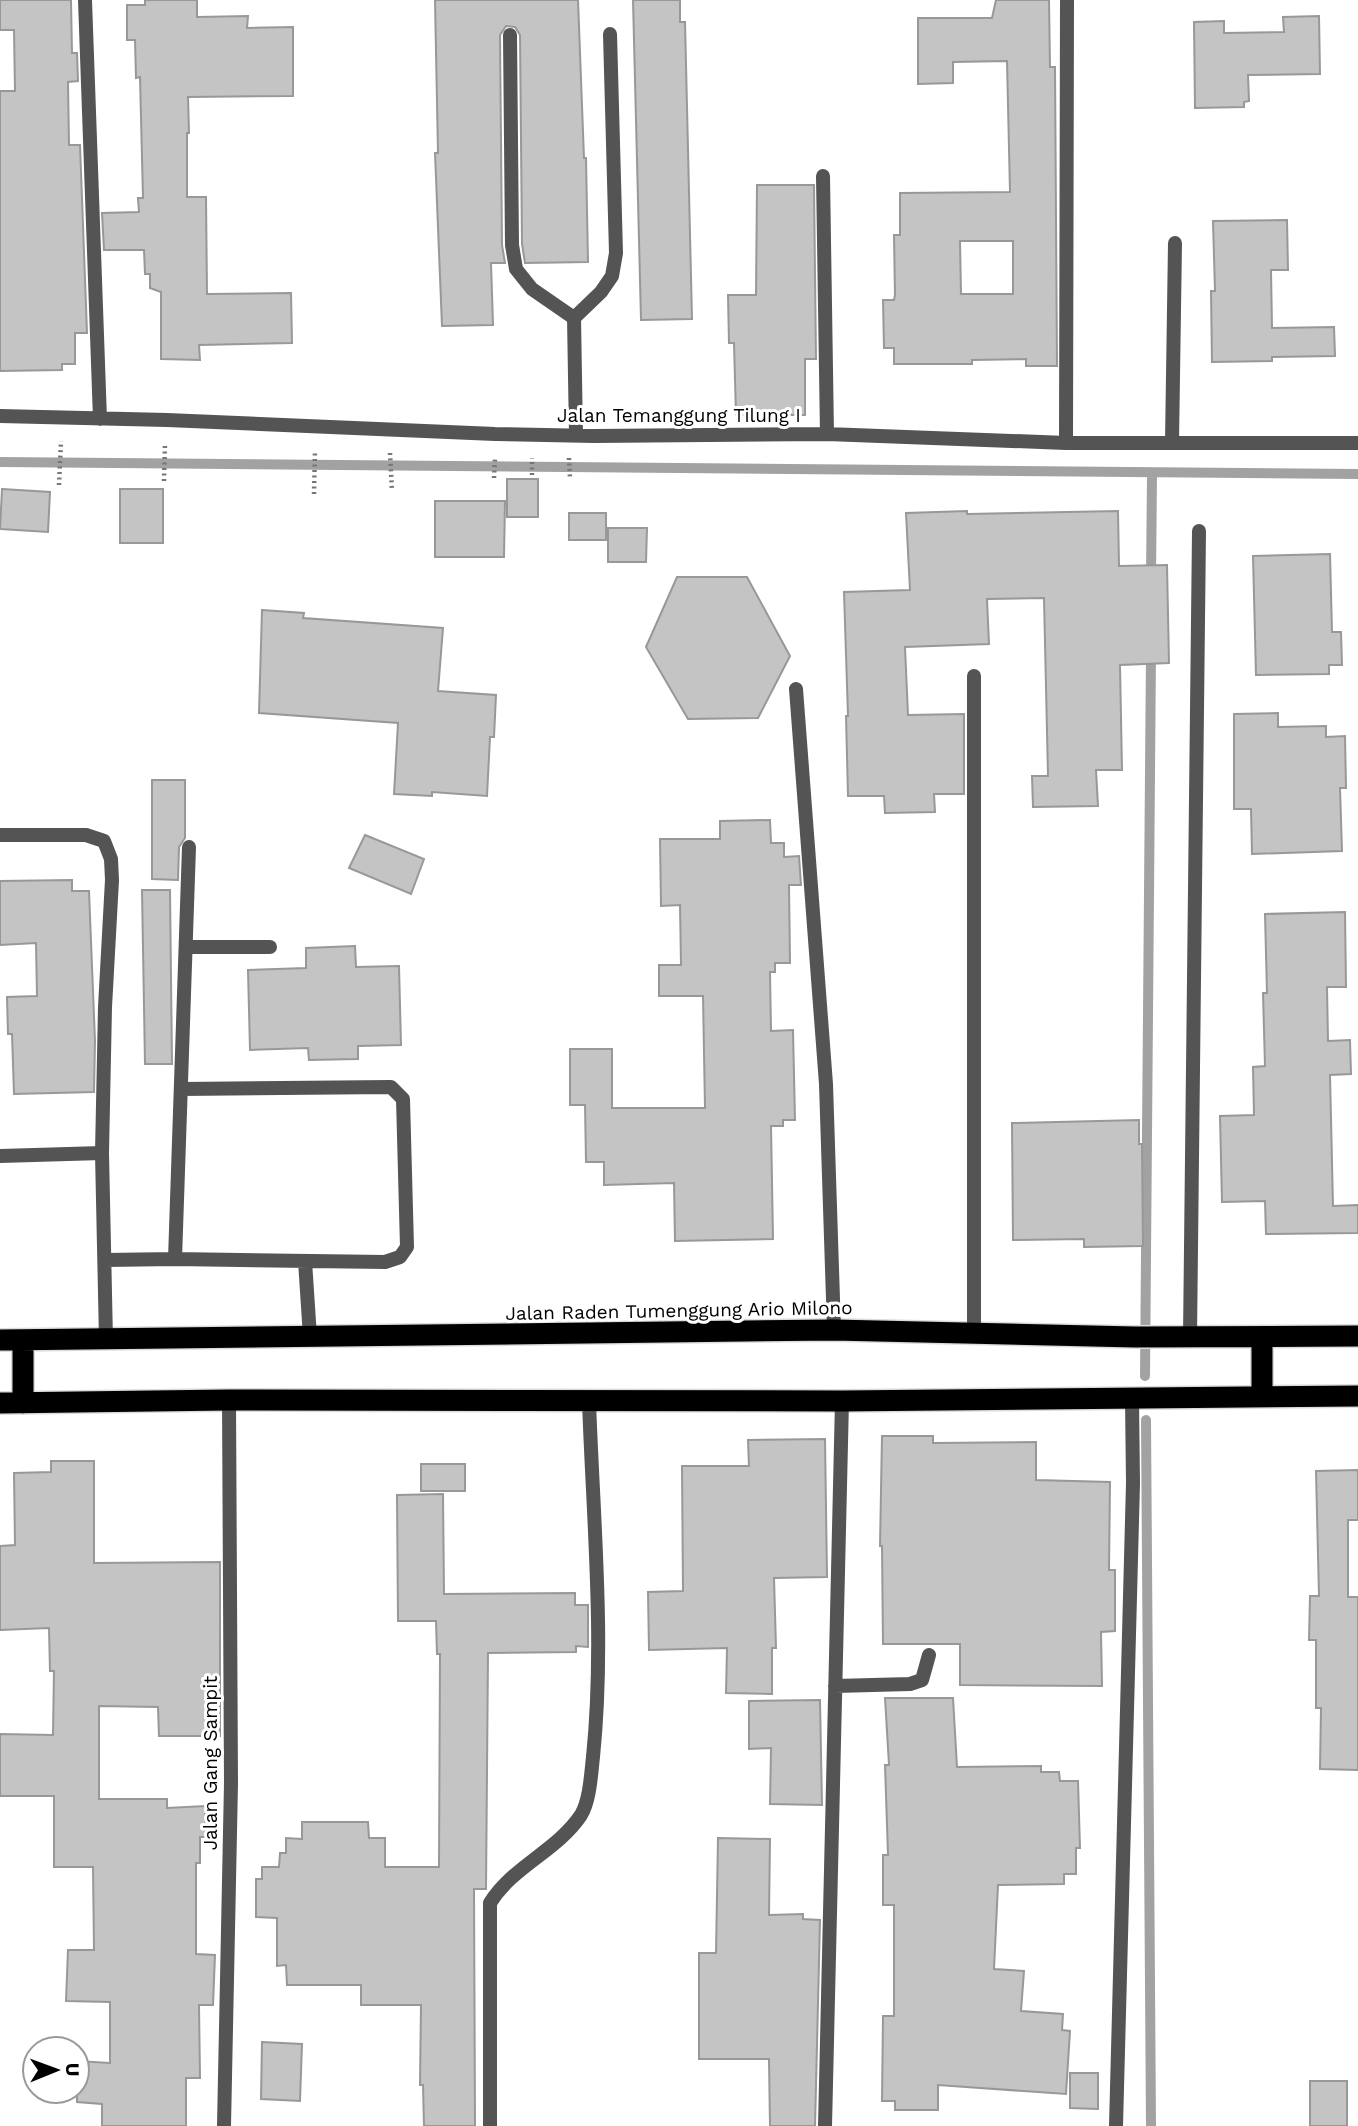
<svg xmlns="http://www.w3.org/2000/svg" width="1358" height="2126" viewBox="0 0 1358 2126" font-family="'Work Sans',sans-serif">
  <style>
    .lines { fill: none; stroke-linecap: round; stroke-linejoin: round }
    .stream { stroke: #a2a2a2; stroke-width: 10 }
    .building { fill: #c4c4c4; stroke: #989898; stroke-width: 2; fill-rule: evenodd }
    .highway-casing { stroke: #dbdbdb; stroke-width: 24 }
    .path { stroke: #767676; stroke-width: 4.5; stroke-dasharray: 2 3.5; stroke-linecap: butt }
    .lane { stroke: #545454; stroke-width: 14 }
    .street { stroke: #545454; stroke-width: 14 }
    .highway { stroke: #000; stroke-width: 21 }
    .labels { text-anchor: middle; stroke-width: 6; stroke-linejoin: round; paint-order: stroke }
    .street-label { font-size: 19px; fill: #000; stroke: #fff }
  </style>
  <rect width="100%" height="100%" fill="#fff"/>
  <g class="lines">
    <path class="stream" d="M 0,462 L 1358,474
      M 1151,579 L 1152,474
      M 1145,1376 L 1151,652
      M 1146,1420 L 1151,2126"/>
  </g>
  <path class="building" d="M 0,0 L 71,0 L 72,53 L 77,53 L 78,81 L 68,82 L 69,145 L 80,145 L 87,333 L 75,333 L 75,364 L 62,364 L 62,370 L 0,371 L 0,91 L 15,91 L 14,30 L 0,30 Z
    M 145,0 L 197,0 L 197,17 L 248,16 L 247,28 L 293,27 L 293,96 L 188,97 L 189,133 L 187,133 L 187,197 L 206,197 L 207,294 L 291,293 L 292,343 L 199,345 L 200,360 L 161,359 L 161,292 L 150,288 L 150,274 L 145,274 L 144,250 L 104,250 L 102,213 L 139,212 L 138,198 L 143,198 L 140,77 L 136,78 L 135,40 L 127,40 L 127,5 L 145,5 Z
    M 435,0 L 578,0 L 584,158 L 586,158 L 588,262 L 525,263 L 522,244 L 520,35 L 515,27 L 506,26 L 500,35 L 502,245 L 505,263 L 491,263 L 493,325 L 442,326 L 435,153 L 438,153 Z
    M 633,0 L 680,0 L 680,22 L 685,22 L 692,319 L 641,320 Z
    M 996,0 L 1049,0 L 1050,67 L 1055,67 L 1057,366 L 1026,366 L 1026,359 L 972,360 L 972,364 L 894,364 L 894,348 L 884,348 L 883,300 L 894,300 L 895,295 L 894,235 L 900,235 L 900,193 L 1010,192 L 1007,61 L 953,62 L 953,83 L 918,84 L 918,18 L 992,18 ZM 960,241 L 1013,241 L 1013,294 L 961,294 Z
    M 1319,16 L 1320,74 L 1248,75 L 1249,101 L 1244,102 L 1244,107 L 1195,108 L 1194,22 L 1224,21 L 1224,33 L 1284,32 L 1283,17 Z
    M 757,185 L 814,185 L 816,359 L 805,359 L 805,415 L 736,415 L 734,343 L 729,343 L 728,295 L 756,295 Z
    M 1287,220 L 1288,270 L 1271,270 L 1272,328 L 1334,327 L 1335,356 L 1272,357 L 1272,361 L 1212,362 L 1211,291 L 1215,291 L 1213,221 Z
    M 507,479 L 538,479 L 538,517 L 507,517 Z
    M 2,489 L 50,492 L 48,532 L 0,529 Z
    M 120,489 L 163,489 L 163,543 L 120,543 Z
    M 435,501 L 505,501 L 504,557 L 435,557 Z
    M 967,511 L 967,514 L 1118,511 L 1119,566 L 1167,565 L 1169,663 L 1120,665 L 1122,770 L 1096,770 L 1098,806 L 1033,807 L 1032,776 L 1048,776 L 1044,598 L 987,599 L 989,644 L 905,647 L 908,715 L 964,714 L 964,794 L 934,794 L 935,812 L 885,813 L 884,796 L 848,796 L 846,716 L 848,716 L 844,592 L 910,590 L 906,513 Z
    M 569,513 L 606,513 L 606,540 L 569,540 Z
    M 608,528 L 647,528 L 646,562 L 608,562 Z
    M 1330,554 L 1332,632 L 1341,632 L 1342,665 L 1329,665 L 1329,674 L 1256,675 L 1253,556 Z
    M 677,577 L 747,577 L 790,656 L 758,718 L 688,719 L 646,647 Z
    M 262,610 L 304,613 L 303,618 L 443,628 L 438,691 L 496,695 L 494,737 L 490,737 L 487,796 L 432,792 L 432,796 L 394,794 L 398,723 L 259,713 Z
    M 1278,713 L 1278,727 L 1326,726 L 1326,737 L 1345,736 L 1346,788 L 1340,788 L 1342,851 L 1252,854 L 1251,809 L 1234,809 L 1234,714 Z
    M 152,780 L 185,780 L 185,838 L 179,847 L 178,880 L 152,879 Z
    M 770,820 L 771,843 L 784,843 L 784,857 L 799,856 L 801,885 L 789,885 L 790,963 L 775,963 L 775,972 L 770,972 L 771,1031 L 793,1030 L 795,1120 L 783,1120 L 783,1126 L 771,1126 L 773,1239 L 675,1241 L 674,1183 L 604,1185 L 604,1162 L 586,1162 L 585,1105 L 570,1105 L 570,1049 L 612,1049 L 612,1108 L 705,1108 L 703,996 L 659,996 L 659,965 L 681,965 L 680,905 L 661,906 L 660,839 L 720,839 L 720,821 Z
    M 365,835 L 424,859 L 411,894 L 349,868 Z
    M 72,880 L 72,891 L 89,891 L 95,1041 L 94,1092 L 14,1094 L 12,1034 L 8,1034 L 7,997 L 37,996 L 36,943 L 0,945 L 0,881 Z
    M 142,890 L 170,890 L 172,1064 L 145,1064 Z
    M 1345,912 L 1346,987 L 1327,987 L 1328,1041 L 1350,1040 L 1351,1074 L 1330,1075 L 1333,1206 L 1358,1205 L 1358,1233 L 1266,1234 L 1265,1201 L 1222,1202 L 1220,1116 L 1254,1115 L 1253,1067 L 1265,1066 L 1263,993 L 1267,993 L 1265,914 Z
    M 355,946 L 356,967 L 399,966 L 401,1045 L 358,1046 L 358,1059 L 309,1060 L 308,1048 L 250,1050 L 248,970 L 306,968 L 306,948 Z
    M 1139,1120 L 1139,1144 L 1142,1144 L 1143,1246 L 1084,1247 L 1084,1239 L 1013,1240 L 1012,1123 Z
    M 882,1436 L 933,1436 L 933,1443 L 1036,1442 L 1036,1480 L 1110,1482 L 1109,1570 L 1115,1570 L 1115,1631 L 1101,1632 L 1102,1686 L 960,1685 L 960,1644 L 883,1644 L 882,1546 L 880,1546 Z
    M 825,1439 L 827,1577 L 774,1578 L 776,1648 L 772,1648 L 772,1694 L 726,1693 L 727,1648 L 649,1650 L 648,1592 L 683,1591 L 682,1466 L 749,1466 L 748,1440 Z
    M 51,1461 L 94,1461 L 94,1563 L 220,1562 L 220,1736 L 159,1736 L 158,1707 L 99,1706 L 99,1799 L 167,1799 L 167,1808 L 205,1806 L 206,1837 L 200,1837 L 200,1863 L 196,1863 L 196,1954 L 215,1955 L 213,2005 L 199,2005 L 200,2078 L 186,2078 L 186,2126 L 102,2126 L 102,2104 L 77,2102 L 77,2061 L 110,2063 L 110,2002 L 66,2001 L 68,1950 L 94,1950 L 93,1867 L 54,1867 L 54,1796 L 0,1796 L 0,1734 L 53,1735 L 54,1671 L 50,1671 L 49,1628 L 0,1630 L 0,1546 L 15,1545 L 14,1473 L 51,1472 Z
    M 421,1464 L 465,1464 L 465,1491 L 421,1491 Z
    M 1358,1470 L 1358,1520 L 1348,1520 L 1348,1597 L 1358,1597 L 1358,1770 L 1320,1769 L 1321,1708 L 1316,1708 L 1316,1640 L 1309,1640 L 1310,1596 L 1319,1596 L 1316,1471 Z
    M 443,1494 L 444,1594 L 575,1593 L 575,1605 L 588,1605 L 588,1647 L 576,1646 L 576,1652 L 488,1653 L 486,1889 L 474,1889 L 475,2126 L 424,2126 L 423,2085 L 420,2085 L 421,2005 L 361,2005 L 361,1985 L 287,1985 L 286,1965 L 277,1966 L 277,1918 L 256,1917 L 256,1879 L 262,1879 L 262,1867 L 279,1867 L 280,1853 L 286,1853 L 286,1838 L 302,1839 L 302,1822 L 368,1822 L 369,1838 L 385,1838 L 385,1867 L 439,1867 L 440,1654 L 437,1654 L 436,1621 L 398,1621 L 397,1495 Z
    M 885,1698 L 953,1698 L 957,1767 L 1041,1766 L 1041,1772 L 1059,1772 L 1060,1781 L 1078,1781 L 1080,1848 L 1076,1848 L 1076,1874 L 1064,1874 L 1064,1884 L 998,1885 L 994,1969 L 1024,1971 L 1021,2011 L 1063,2014 L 1062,2030 L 1070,2031 L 1066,2094 L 938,2085 L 938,2110 L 895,2110 L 895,2101 L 882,2101 L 883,2016 L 894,2016 L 894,1905 L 883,1905 L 883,1855 L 888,1855 L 885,1765 L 889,1765 Z
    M 820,1700 L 822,1805 L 770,1804 L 771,1748 L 749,1749 L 749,1701 Z
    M 718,1838 L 770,1839 L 769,1915 L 803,1914 L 803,1919 L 820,1920 L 815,2126 L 770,2126 L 769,2059 L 699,2059 L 699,1953 L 716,1953 Z
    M 262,2042 L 302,2044 L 300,2101 L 261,2099 Z
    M 1070,2073 L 1098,2073 L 1098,2109 L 1070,2108 Z
    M 1310,2081 L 1347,2081 L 1347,2126 L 1310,2126 Z"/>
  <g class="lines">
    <defs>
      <path id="highway" d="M 0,1340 L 834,1330 L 1135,1337 L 1358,1336
        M 23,1340 L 23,1403
        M 1262,1397 L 1262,1337
        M 0,1403 L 229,1400 L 842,1401 L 1358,1396"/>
    </defs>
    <use href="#highway" class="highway-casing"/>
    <path class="path" d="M 390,453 L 392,491
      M 569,458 L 570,478
      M 532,475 L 532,458
      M 494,478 L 495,458
      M 164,481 L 165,443
      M 59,485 L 61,441
      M 314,494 L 315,450"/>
    <path class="lane" d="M 974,1335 L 974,676
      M 490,2126 L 490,1903 C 513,1866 557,1851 581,1815 C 590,1800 591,1774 593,1757 C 605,1640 593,1519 589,1401"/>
    <path class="street" d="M 85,0 L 100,419
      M 510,35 L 512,245 L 516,269 L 532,289 L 574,318 L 601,292 L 612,276 L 616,253 L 610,34
      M 823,176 L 827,434
      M 574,318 L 576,435
      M 0,416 L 167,420 L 495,434 L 594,436 L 827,434 L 1066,443 L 1358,443
      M 1066,443 L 1067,0
      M 1172,443 L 1175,243
      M 796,689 L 826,1084 L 834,1330
      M 0,835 L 86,835 L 104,841 L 111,859 L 112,880 L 105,1007 L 102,1153 L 106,1340
      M 186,947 L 270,947
      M 0,1156 L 102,1153
      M 175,1259 L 385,1262 L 400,1257 L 407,1247 L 403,1099 L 391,1087 L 181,1089
      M 105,1260 L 175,1259 L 189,847
      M 305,1261 L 310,1337
      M 1190,1337 L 1199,531
      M 835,1686 L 910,1684 L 922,1680 L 929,1655
      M 224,2126 L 231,1783 L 229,1400
      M 825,2126 L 842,1401
      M 1116,2126 L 1133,1483 L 1132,1399"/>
    <use href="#highway" class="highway"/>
  </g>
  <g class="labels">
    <g class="street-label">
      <text x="679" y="422">Jalan Temanggung Tilung I</text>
      <text transform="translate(679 1310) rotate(-1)" y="7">Jalan Raden Tumenggung Ario Milono</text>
      <text transform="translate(210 1763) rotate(-90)" y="7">Jalan Gang Sampit</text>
    </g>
  </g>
  <g transform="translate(56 2070) rotate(89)"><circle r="33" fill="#ffffff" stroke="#999999" stroke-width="2"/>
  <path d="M0-5L12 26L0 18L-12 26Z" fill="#000000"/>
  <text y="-10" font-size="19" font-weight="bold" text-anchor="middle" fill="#000000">U</text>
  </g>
</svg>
